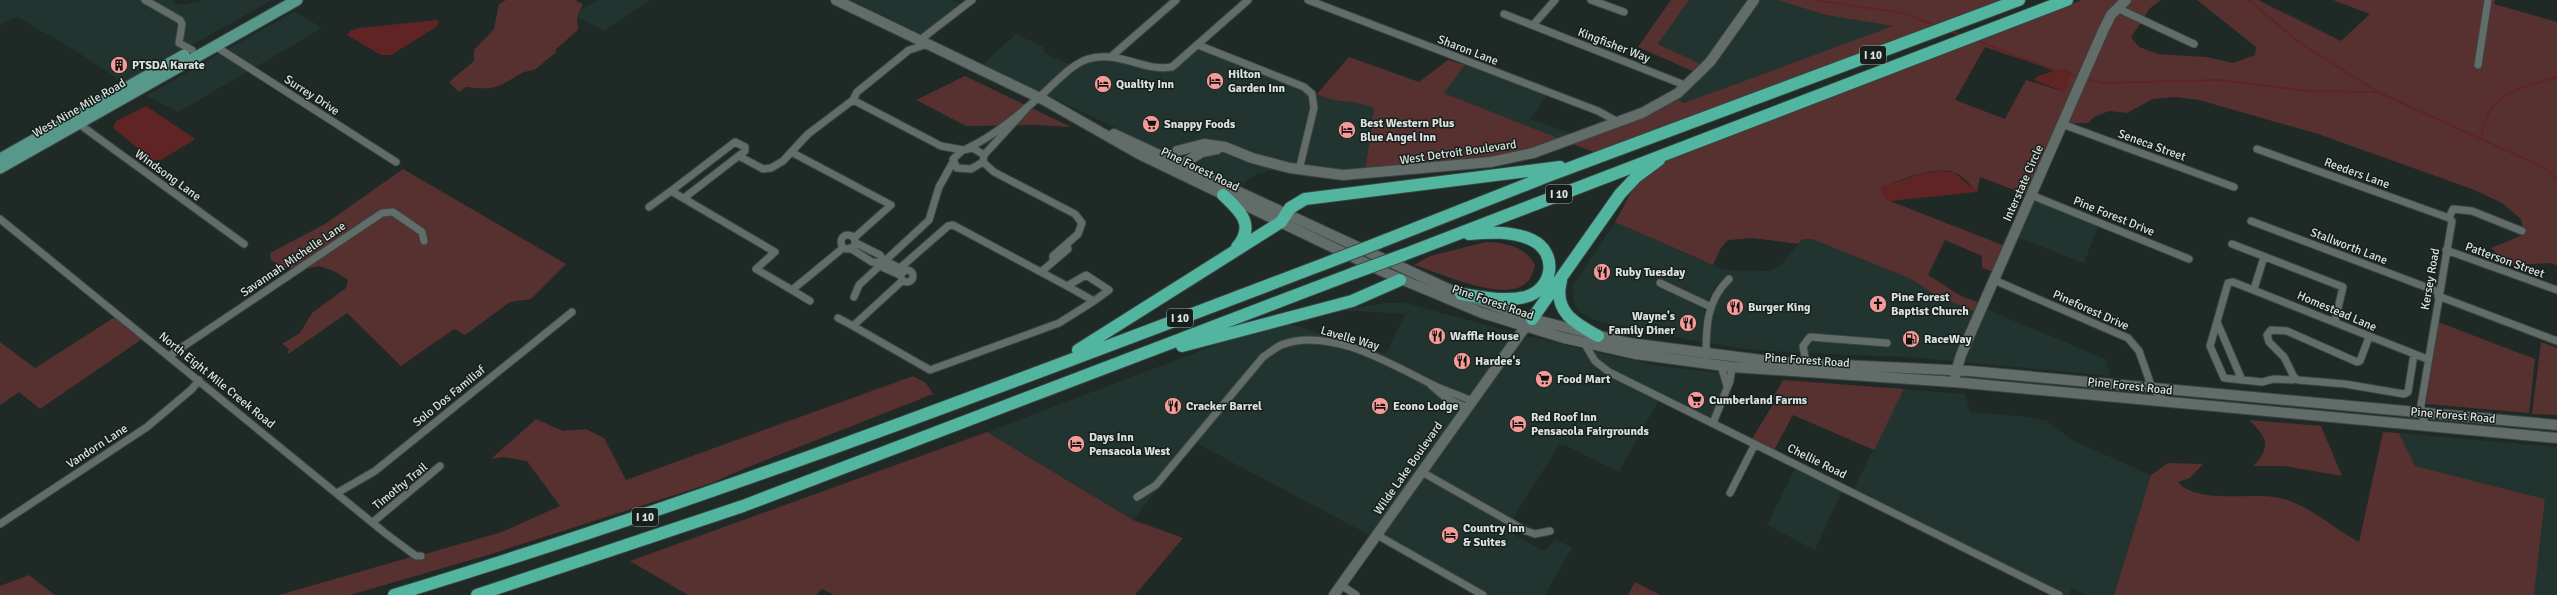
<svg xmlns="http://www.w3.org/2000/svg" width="2557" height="595" viewBox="0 0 2557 595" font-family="Signika,sans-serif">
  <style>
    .built { fill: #22342f }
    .green { fill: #573130; fill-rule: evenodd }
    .water { fill: #612425 }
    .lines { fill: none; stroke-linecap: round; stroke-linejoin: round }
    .stream { stroke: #612425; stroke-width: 2 }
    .street-casing { stroke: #3b4341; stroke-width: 9 }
    .secondary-casing { stroke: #3b4341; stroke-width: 12 }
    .primary-casing { stroke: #3b4341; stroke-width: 13 }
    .highway-casing { stroke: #3b4341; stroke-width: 14 }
    .street { stroke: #626d6a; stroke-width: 7 }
    .secondary { stroke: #626d6a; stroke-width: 10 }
    .primary { stroke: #58988a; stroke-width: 11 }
    .highway { stroke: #51b59f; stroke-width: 12 }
    .highway-bridge-casing { stroke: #3b4341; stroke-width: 14; stroke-linecap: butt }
    .highway-bridge { stroke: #51b59f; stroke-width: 12 }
    .labels { text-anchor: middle; stroke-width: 3; stroke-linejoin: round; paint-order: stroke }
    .shield { fill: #161f1c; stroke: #a0a8a5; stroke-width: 1 }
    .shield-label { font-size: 11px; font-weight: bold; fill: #dbe2e0 }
    .street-label { font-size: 12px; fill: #dbe2e0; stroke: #161f1c }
    .poi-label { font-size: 12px; font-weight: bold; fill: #dbe2e0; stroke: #161f1c; text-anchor: start }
  </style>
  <rect width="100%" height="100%" fill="#1f2926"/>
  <path class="built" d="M 0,0 L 141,0 L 177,21 L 176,44 L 184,50 L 124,83 L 76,51 L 17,17 L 0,25 Z
    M 150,0 L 173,0 L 176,4 L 185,5 L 205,0 L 272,0 L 189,47 L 182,42 L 185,24 Z
    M 597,0 L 651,0 L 604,31 L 573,15 Z
    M 851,0 L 952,0 L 968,7 L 930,38 Z
    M 1689,0 L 1750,0 L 1703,65 L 1658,44 Z
    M 1757,0 L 1777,0 L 1826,15 L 1894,26 L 1684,103 L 1675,98 Z
    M 295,11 L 322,28 L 254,68 L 226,50 Z
    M 1016,34 L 1043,47 L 1045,53 L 1052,57 L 1070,64 L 1075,61 L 1041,92 L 983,64 Z
    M 1199,48 L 1302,89 L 1309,95 L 1311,108 L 1297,167 L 1232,149 L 1170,154 L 1045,94 L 1080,65 L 1095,59 L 1174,69 Z
    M 221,53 L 249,71 L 178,112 L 146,96 Z
    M 1465,65 L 1548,94 L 1530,119 L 1575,135 L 1563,140 L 1444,93 Z
    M 1312,91 L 1325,98 L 1365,104 L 1374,108 L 1365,172 L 1303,168 L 1317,109 L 1316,97 Z
    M 1217,151 L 1222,152 L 1346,177 L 1319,179 L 1273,170 L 1257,174 L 1239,186 L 1197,166 L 1198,158 Z
    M 2034,198 L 2099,224 L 2084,263 L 2017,237 Z
    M 1615,222 L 1723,270 L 1769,271 L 1782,264 L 1803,239 L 1812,239 L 1911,279 L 1935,295 L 1975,312 L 1954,361 L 1906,357 L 1807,353 L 1806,347 L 1816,339 L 1891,346 L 1890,341 L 1812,334 L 1801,339 L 1799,353 L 1745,349 L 1710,343 L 1712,307 L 1727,284 L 1733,279 L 1728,275 L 1716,286 L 1707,302 L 1658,280 L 1655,284 L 1705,306 L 1703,342 L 1613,325 L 1591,319 L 1579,312 L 1574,302 L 1573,285 Z
    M 1384,303 L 1406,303 L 1515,333 L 1470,397 L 1426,379 L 1394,361 L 1325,338 L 1304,336 L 1275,344 L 1260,355 L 1153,483 L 1132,496 L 1136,501 L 1159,487 L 1133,520 L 987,432 L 1226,341 L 1290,324 L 1386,354 L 1405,314 L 1340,310 Z
    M 1986,309 L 2105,359 L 2110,376 L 1962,362 Z
    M 1522,335 L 1583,349 L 1593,362 L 1659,400 L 1619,472 L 1563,444 L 1559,445 L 1512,520 L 1427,471 Z
    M 1296,343 L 1323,343 L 1392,366 L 1425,384 L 1462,409 L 1371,536 L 1196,443 L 1266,359 L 1276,351 Z
    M 1591,351 L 1660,366 L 1721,373 L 1723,387 L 1712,417 L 1710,419 L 1611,370 Z
    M 1904,389 L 1965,394 L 1970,412 L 2029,417 L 2047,421 L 2072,440 L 2151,475 L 2114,595 L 2086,595 L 2072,588 L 2069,595 L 2065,595 L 1853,490 Z
    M 2399,433 L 2557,447 L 2557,595 L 2534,595 L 2545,499 L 2415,466 Z
    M 1796,467 L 1842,491 L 1815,550 L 1767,525 Z
    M 1423,476 L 1509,525 L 1509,532 L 1542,550 L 1547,549 L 1555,539 L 1572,548 L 1545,595 L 1489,595 L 1382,534 Z"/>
  <path class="green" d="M 506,0 L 577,0 L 576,1 L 583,4 L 577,16 L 578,30 L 556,49 L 556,53 C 547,58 541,66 534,70 C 531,71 527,71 524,72 C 498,86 498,91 466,87 L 459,92 L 449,82 L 474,61 L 474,50 L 494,29 L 499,4 Z
    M 1671,0 L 1689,0 L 1658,44 L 1703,65 L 1697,73 L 1638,47 Z
    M 1777,0 L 2004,0 L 1594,152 L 1570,143 L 1675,98 L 1684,103 L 1893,26 L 1826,15 Z
    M 2082,0 L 2122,0 L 2027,195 L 1980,177 L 1977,192 C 1970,185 1962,174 1953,172 C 1929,166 1903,180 1881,187 L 1884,197 L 1890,201 L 2005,246 L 1994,272 L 1982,268 L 1982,256 L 1945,240 L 1928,275 L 1961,296 L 1980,303 L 1975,312 L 1935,295 L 1911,279 L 1812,239 L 1803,239 L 1798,244 L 1753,238 L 1728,240 L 1721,248 L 1713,265 L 1615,222 L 1635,185 L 1662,162 ZM 1985,47 L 2056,71 L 2067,70 L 2065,92 L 2026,80 L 2005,119 L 1955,100 Z
    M 2132,0 L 2161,0 L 2149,9 L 2144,18 L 2121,8 Z
    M 2197,0 L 2258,0 L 2341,41 L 2370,14 L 2333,0 L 2484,0 L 2474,66 L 2481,68 L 2491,0 L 2495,0 L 2494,4 L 2557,22 L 2557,266 L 2551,263 L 2508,265 L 2491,248 L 2525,234 L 2526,231 L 2523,230 L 2521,219 L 2502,203 L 2472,189 L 2318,134 L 2199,100 L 2175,97 L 2153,99 L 2127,113 L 2109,111 L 2094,117 L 2088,123 L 2067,123 L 2107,32 L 2119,10 L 2143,20 L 2131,37 L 2139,47 L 2158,54 L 2206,57 L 2233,63 L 2255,55 L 2256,47 Z
    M 1349,57 L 1419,82 L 1448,60 L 1465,65 L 1444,93 L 1563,140 L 1482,161 L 1365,172 L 1374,108 C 1356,99 1335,104 1317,94 Z
    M 965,76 L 1071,127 L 1038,125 L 966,126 L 916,100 Z
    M 403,169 L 566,264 L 531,299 L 510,302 L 465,335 L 454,329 L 401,366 L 347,313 L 287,355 L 289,349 L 282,344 L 300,333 L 312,313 L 346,288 L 348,280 L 334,271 L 319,266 L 305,269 L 284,268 L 271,260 L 270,253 L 325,224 Z
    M 1486,242 C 1506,243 1525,246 1535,265 C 1533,272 1531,280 1525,284 C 1501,302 1441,273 1414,265 L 1430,256 Z
    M 115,317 L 142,339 L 40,409 L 19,392 L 0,405 L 0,342 L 35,368 Z
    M 2438,322 L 2535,359 L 2529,413 L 2426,404 Z
    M 2541,342 L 2557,348 L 2557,415 L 2532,414 Z
    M 913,376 L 926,383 L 933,394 L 748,467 L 712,483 L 488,555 L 350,595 L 279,595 L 411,557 L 423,560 L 425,554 L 502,532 L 560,506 L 527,461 L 503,457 L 491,459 L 536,419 L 563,431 L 586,429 L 604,438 L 626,480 Z
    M 1783,380 L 1904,389 L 1874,450 L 1793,415 L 1774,450 L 1752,439 L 1775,401 L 1773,398 Z
    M 2249,420 L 2321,426 L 2342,476 L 2284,466 L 2253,466 C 2272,447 2267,437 2249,420 Z
    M 987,432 L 1133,520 L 1183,538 L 1135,595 L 834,595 L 822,589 L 816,595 L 688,595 L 630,561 Z
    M 2383,432 L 2399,433 L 2415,466 L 2545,499 L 2534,595 L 2114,595 L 2151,475 L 2168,463 L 2203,464 L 2190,478 L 2178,482 C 2197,504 2247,493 2273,497 C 2304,500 2331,527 2359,542 Z
    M 29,575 L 55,595 L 0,595 L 0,586 Z
    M 1635,582 L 1660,595 L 1628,595 Z"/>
  <path class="water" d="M 437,20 L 439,22 L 436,27 L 391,55 L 381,55 L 347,35 L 350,31 L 359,28 Z
    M 2060,69 L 2072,72 L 2065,92 L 2034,80 L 2038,76 Z
    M 146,106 L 194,138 L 194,140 L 161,160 L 152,160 L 113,128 L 116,121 Z
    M 1939,171 L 1954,172 L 1977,192 L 1890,201 L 1884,197 L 1881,187 L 1923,173 Z"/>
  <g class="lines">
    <path class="stream" d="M 1814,0 L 1903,13 L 1937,26
      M 2249,0 L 2297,41 L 2378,92 L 2545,168 L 2557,179
      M 1950,31 L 1961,35
      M 1975,40 L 2057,71
      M 2069,74 L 2080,77
      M 2086,79 L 2102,83 L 2220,80 L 2307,91 L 2378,92
      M 2481,138 C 2483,127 2486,115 2493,106 C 2506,90 2538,83 2557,77"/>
    <defs>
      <path id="street" d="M 145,0 L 180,20 L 182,24 L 179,43 L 192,50
        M 1308,0 L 1598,111 L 1618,122
        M 1591,0 L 1624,12
        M 2117,8 L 2194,44
        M 1504,14 L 1687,86
        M 1533,25 L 1555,0
        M 920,40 L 972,0
        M 1198,45 L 1304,87 L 1312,94 L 1314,108 L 1299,170
        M 215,46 L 396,162
        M 1113,55 L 1176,0
        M 2478,65 L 2488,0
        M 853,100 L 941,146 L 963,150
        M 79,124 L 244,244
        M 2062,124 L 2234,187
        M 968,148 C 996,135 1022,112 1045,92 C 1057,81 1072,64 1088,59 C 1120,50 1143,72 1172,67 L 1248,0
        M 973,148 L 984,155 L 983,162 L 971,169 L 957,168 L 953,159 L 963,150 Z
        M 2257,149 L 2449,218
        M 793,153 L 891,205 L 854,238
        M 984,155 L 1027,108
        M 739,156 L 763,169 L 771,168 L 783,161 L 808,134 L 853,100 L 857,92 L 909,50 L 928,44
        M 983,162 L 994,172 L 1075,214 L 1082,223 L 1078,234 L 1053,256 L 1053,260
        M 671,191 L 735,142 L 745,147 L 745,151 L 684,198
        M 2031,195 L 2189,259
        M 649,207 L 671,191 L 775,252 L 756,269 L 792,290 L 843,248
        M 0,219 L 385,533 L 416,556 L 421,556
        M 2251,221 L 2439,292
        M841 242a7 7 0 1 1 14 0a7 7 0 1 1-14 0Z
        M 856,243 L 880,255 L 884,262
        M 2232,244 L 2343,287 L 2335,321
        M 850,248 L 872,262 L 890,263 L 905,271
        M 2446,250 L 2557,290
        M 886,264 L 884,268 L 900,275
        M 900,268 L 948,226 L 953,225 L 1067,286
        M901 276a6 6 0 1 1 12 0a6 6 0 1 1-12 0Z
        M 1041,272 L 1068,249 L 1067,246
        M 1086,275 L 1109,290 L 1094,301 L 1067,286 Z
        M 1994,280 L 2128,338 L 2139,351 L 2152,388 L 2166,402
        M 902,281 L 853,326 L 930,370 L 1059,323 L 1094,301
        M 1660,283 L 1709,306
        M 2254,289 L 2264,257
        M 792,290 L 810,301
        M 2438,296 L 2557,341
        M 854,297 L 859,285 L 929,220 L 939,187 L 953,162
        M 838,318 L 853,326
        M 2217,322 L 2242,380
        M 2369,337 L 2360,361 L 2357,362 L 2287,331 L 2271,330 L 2267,335 L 2269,342 L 2284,357 L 2294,377 L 2293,380 L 2274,379 L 2262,382 L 2224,378 L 2210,346 L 2228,283 L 2233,282 L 2427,359
        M 1583,341 L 1595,361 L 1609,372 L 2059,595
        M 169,356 L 382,213 L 393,212 L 422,232 L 424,241
        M 1706,358 C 1706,328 1706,301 1729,279
        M 1721,366 L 1727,386
        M 1807,368 L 1803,346 L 1810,337 L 1887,343
        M 2294,377 L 2298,380 L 2345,384 L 2404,394 L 2408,392 L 2414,354
        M 1431,385 L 1446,398 L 1467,408
        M 1713,423 L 1730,381 L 1732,367
        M 2426,426 L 2421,413 L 2421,405 L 2452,221 L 2449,218 L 2453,209 L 2472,211 L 2522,231
        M 1422,472 L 1526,531 L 1535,534 L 1550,531
        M 337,493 L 375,471 L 572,312
        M 1730,493 L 1755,444
        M 1137,497 L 1156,485 L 1263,357 C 1269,353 1275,348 1281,345 C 1329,326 1391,364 1433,385 C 1445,391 1459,395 1472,401
        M 373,522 L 440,466
        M 0,524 L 147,427 L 192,389 L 199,380
        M 1377,535 L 1483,595
        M 1341,585 L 1356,595"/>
      <path id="secondary" d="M 836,0 L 1044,100 L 1139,154 L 1384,272 L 1482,313 L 1564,338 L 1636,354 L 1732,367 L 1954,382 L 2557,438
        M 1114,134 L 1455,292 L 1532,319 L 1629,343 L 1777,362 L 1970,371 L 2557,425
        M 1167,162 L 1177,151 L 1204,144 L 1225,147 L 1252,158 L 1290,168 L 1343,175 L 1491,162 L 1533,153 L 1642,113 L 1678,93 L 1710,62 L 1754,0
        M 1178,167 L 1202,152 L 1217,149
        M 1955,375 L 1961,355 L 2103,31 L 2111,15 L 2126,0
        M 1334,595 L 1528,323"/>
      <path id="primary" d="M 0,159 L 184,55
        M 0,168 L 297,0"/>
      <path id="highway" d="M 1223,195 C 1240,211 1256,225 1237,247
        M 1378,243 L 1548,176 L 2019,0
        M 1403,255 L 2067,0
        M 1561,281 C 1553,311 1574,323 1598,336
        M 1461,294 C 1482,297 1504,302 1525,297 C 1553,290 1559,253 1532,240 C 1513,231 1490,232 1469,234
        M 1532,319 L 1620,194 L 1636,177 L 1659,160
        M 1182,346 L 1352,301 L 1400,280
        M 1078,350 L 1281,222 L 1290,208 L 1305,199 L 1560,167
        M 394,595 C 711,499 1019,380 1329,262
        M 477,595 L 743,506 L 1354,273"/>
    </defs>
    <use href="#street" class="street-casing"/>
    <use href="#secondary" class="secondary-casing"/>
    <use href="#primary" class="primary-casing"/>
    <use href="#highway" class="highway-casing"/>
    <use href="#street" class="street"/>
    <use href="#secondary" class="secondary"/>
    <use href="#primary" class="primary"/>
    <use href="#highway" class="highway"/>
    <defs>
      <path id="highway-bridge" d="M 1329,262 L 1378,243
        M 1354,273 L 1403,255"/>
    </defs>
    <use href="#highway-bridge" class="highway-bridge-casing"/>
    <use href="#highway-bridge" class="highway-bridge"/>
  </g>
  <defs>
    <symbol id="building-disc" viewBox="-11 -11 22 22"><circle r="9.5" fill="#f59b98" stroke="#161f1c"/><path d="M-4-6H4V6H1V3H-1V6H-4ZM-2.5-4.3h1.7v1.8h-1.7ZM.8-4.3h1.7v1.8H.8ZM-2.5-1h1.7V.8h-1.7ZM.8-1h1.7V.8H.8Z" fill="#111"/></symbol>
    <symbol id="hotel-disc" viewBox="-11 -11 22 22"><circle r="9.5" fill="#f59b98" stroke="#161f1c"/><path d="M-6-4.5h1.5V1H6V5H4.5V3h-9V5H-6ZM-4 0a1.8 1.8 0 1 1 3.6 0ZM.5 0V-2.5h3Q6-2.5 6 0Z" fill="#111"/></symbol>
    <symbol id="supermarket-disc" viewBox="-11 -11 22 22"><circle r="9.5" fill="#f59b98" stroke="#161f1c"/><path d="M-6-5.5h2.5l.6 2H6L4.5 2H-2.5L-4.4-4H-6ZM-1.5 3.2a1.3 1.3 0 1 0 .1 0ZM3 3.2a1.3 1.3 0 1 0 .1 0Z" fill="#111"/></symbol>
    <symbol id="restaurant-disc" viewBox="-11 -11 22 22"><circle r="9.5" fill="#f59b98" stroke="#161f1c"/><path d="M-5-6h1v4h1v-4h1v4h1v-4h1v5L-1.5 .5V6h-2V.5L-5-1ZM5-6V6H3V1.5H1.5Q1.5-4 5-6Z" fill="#111"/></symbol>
    <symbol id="church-disc" viewBox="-11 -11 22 22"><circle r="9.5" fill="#f59b98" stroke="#161f1c"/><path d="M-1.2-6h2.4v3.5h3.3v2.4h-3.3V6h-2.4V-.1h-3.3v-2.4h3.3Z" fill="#111"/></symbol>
    <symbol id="fuel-disc" viewBox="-11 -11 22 22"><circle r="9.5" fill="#f59b98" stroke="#161f1c"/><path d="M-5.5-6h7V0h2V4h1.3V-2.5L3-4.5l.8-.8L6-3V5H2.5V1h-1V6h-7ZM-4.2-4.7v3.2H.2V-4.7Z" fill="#111"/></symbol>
  </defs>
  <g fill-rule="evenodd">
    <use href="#building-disc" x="109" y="55" width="20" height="20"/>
    <use href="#hotel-disc" x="1205" y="71" width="20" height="20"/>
    <use href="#hotel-disc" x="1093" y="74" width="20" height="20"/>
    <use href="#supermarket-disc" x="1141" y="114" width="20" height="20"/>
    <use href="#hotel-disc" x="1337" y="120" width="20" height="20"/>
    <use href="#restaurant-disc" x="1592" y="262" width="20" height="20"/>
    <use href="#church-disc" x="1868" y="294" width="20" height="20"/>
    <use href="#restaurant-disc" x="1725" y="297" width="20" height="20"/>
    <use href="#restaurant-disc" x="1678" y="313" width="20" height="20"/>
    <use href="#restaurant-disc" x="1427" y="326" width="20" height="20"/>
    <use href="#fuel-disc" x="1901" y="329" width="20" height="20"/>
    <use href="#restaurant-disc" x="1452" y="351" width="20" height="20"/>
    <use href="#supermarket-disc" x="1534" y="369" width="20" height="20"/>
    <use href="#supermarket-disc" x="1686" y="390" width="20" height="20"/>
    <use href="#restaurant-disc" x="1163" y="396" width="20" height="20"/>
    <use href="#hotel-disc" x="1370" y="396" width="20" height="20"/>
    <use href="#hotel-disc" x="1508" y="414" width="20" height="20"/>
    <use href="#hotel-disc" x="1066" y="434" width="20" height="20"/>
    <use href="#hotel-disc" x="1440" y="525" width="20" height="20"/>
  </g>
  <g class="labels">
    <g class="shield">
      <rect x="1860" y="46" width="26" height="18" rx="3"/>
      <rect x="1546" y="185" width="26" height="18" rx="3"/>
      <rect x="1167" y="309" width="26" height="18" rx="3"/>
      <rect x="632" y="508" width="26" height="18" rx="3"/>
    </g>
    <g class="shield-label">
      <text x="1873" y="59">I 10</text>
      <text x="1559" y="198">I 10</text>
      <text x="1180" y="322">I 10</text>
      <text x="645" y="521">I 10</text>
    </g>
    <g class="street-label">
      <text transform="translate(1614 45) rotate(21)" y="4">Kingfisher Way</text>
      <text transform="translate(1468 50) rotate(21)" y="4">Sharon Lane</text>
      <text transform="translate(312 95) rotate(33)" y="4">Surrey Drive</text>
      <text transform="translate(79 108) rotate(-30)" y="4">West Nine Mile Road</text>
      <text transform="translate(2152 145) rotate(20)" y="4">Seneca Street</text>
      <text transform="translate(1458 152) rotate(-8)" y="4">West Detroit Boulevard</text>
      <text transform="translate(1200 169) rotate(26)" y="4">Pine Forest Road</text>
      <text transform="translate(2357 173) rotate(20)" y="4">Reeders Lane</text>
      <text transform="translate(168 175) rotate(36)" y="4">Windsong Lane</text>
      <text transform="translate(2023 183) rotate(-66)" y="4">Interstate Circle</text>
      <text transform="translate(2114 216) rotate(22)" y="4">Pine Forest Drive</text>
      <text transform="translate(2349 246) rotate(21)" y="4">Stallworth Lane</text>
      <text transform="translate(293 259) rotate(-34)" y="4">Savannah Michelle Lane</text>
      <text transform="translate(2505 260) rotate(20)" y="4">Patterson Street</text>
      <text transform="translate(2430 279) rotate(-80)" y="4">Kersey Road</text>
      <text transform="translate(1493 302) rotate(19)" y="4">Pine Forest Road</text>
      <text transform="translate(2091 310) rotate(24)" y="4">Pineforest Drive</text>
      <text transform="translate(2337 311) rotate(23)" y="4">Homestead Lane</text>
      <text transform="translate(1350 338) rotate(16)" y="4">Lavelle Way</text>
      <text transform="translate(1807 360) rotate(4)" y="4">Pine Forest Road</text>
      <text transform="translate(217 380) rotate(39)" y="4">North Eight Mile Creek Road</text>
      <text transform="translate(2130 386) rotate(6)" y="4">Pine Forest Road</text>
      <text transform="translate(449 396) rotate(-39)" y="4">Solo Dos Familiaf</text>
      <text transform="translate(2453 415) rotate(5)" y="4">Pine Forest Road</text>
      <text transform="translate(97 446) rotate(-33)" y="4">Vandorn Lane</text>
      <text transform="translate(1817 461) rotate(26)" y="4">Chellie Road</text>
      <text transform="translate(1408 468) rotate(-55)" y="4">Wilde Lake Boulevard</text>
      <text transform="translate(400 486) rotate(-39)" y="4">Timothy Trail</text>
    </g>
    <g class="poi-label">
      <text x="132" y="69">PTSDA Karate</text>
      <text x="1228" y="78">Hilton<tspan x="1228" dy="14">Garden Inn</tspan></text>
      <text x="1116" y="88">Quality Inn</text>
      <text x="1360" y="127">Best Western Plus<tspan x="1360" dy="14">Blue Angel Inn</tspan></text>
      <text x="1164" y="128">Snappy Foods</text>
      <text x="1615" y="276">Ruby Tuesday</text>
      <text x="1891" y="301">Pine Forest<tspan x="1891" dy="14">Baptist Church</tspan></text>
      <text x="1748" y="311">Burger King</text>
      <text x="1675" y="320" text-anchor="end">Wayne's<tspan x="1675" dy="14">Family Diner</tspan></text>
      <text x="1450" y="340">Waffle House</text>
      <text x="1924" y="343">RaceWay</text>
      <text x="1475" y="365">Hardee's</text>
      <text x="1557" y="383">Food Mart</text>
      <text x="1709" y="404">Cumberland Farms</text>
      <text x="1186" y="410">Cracker Barrel</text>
      <text x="1393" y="410">Econo Lodge</text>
      <text x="1531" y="421">Red Roof Inn<tspan x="1531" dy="14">Pensacola Fairgrounds</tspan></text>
      <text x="1089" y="441">Days Inn<tspan x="1089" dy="14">Pensacola West</tspan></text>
      <text x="1463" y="532">Country Inn<tspan x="1463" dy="14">&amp; Suites</tspan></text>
    </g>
  </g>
</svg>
